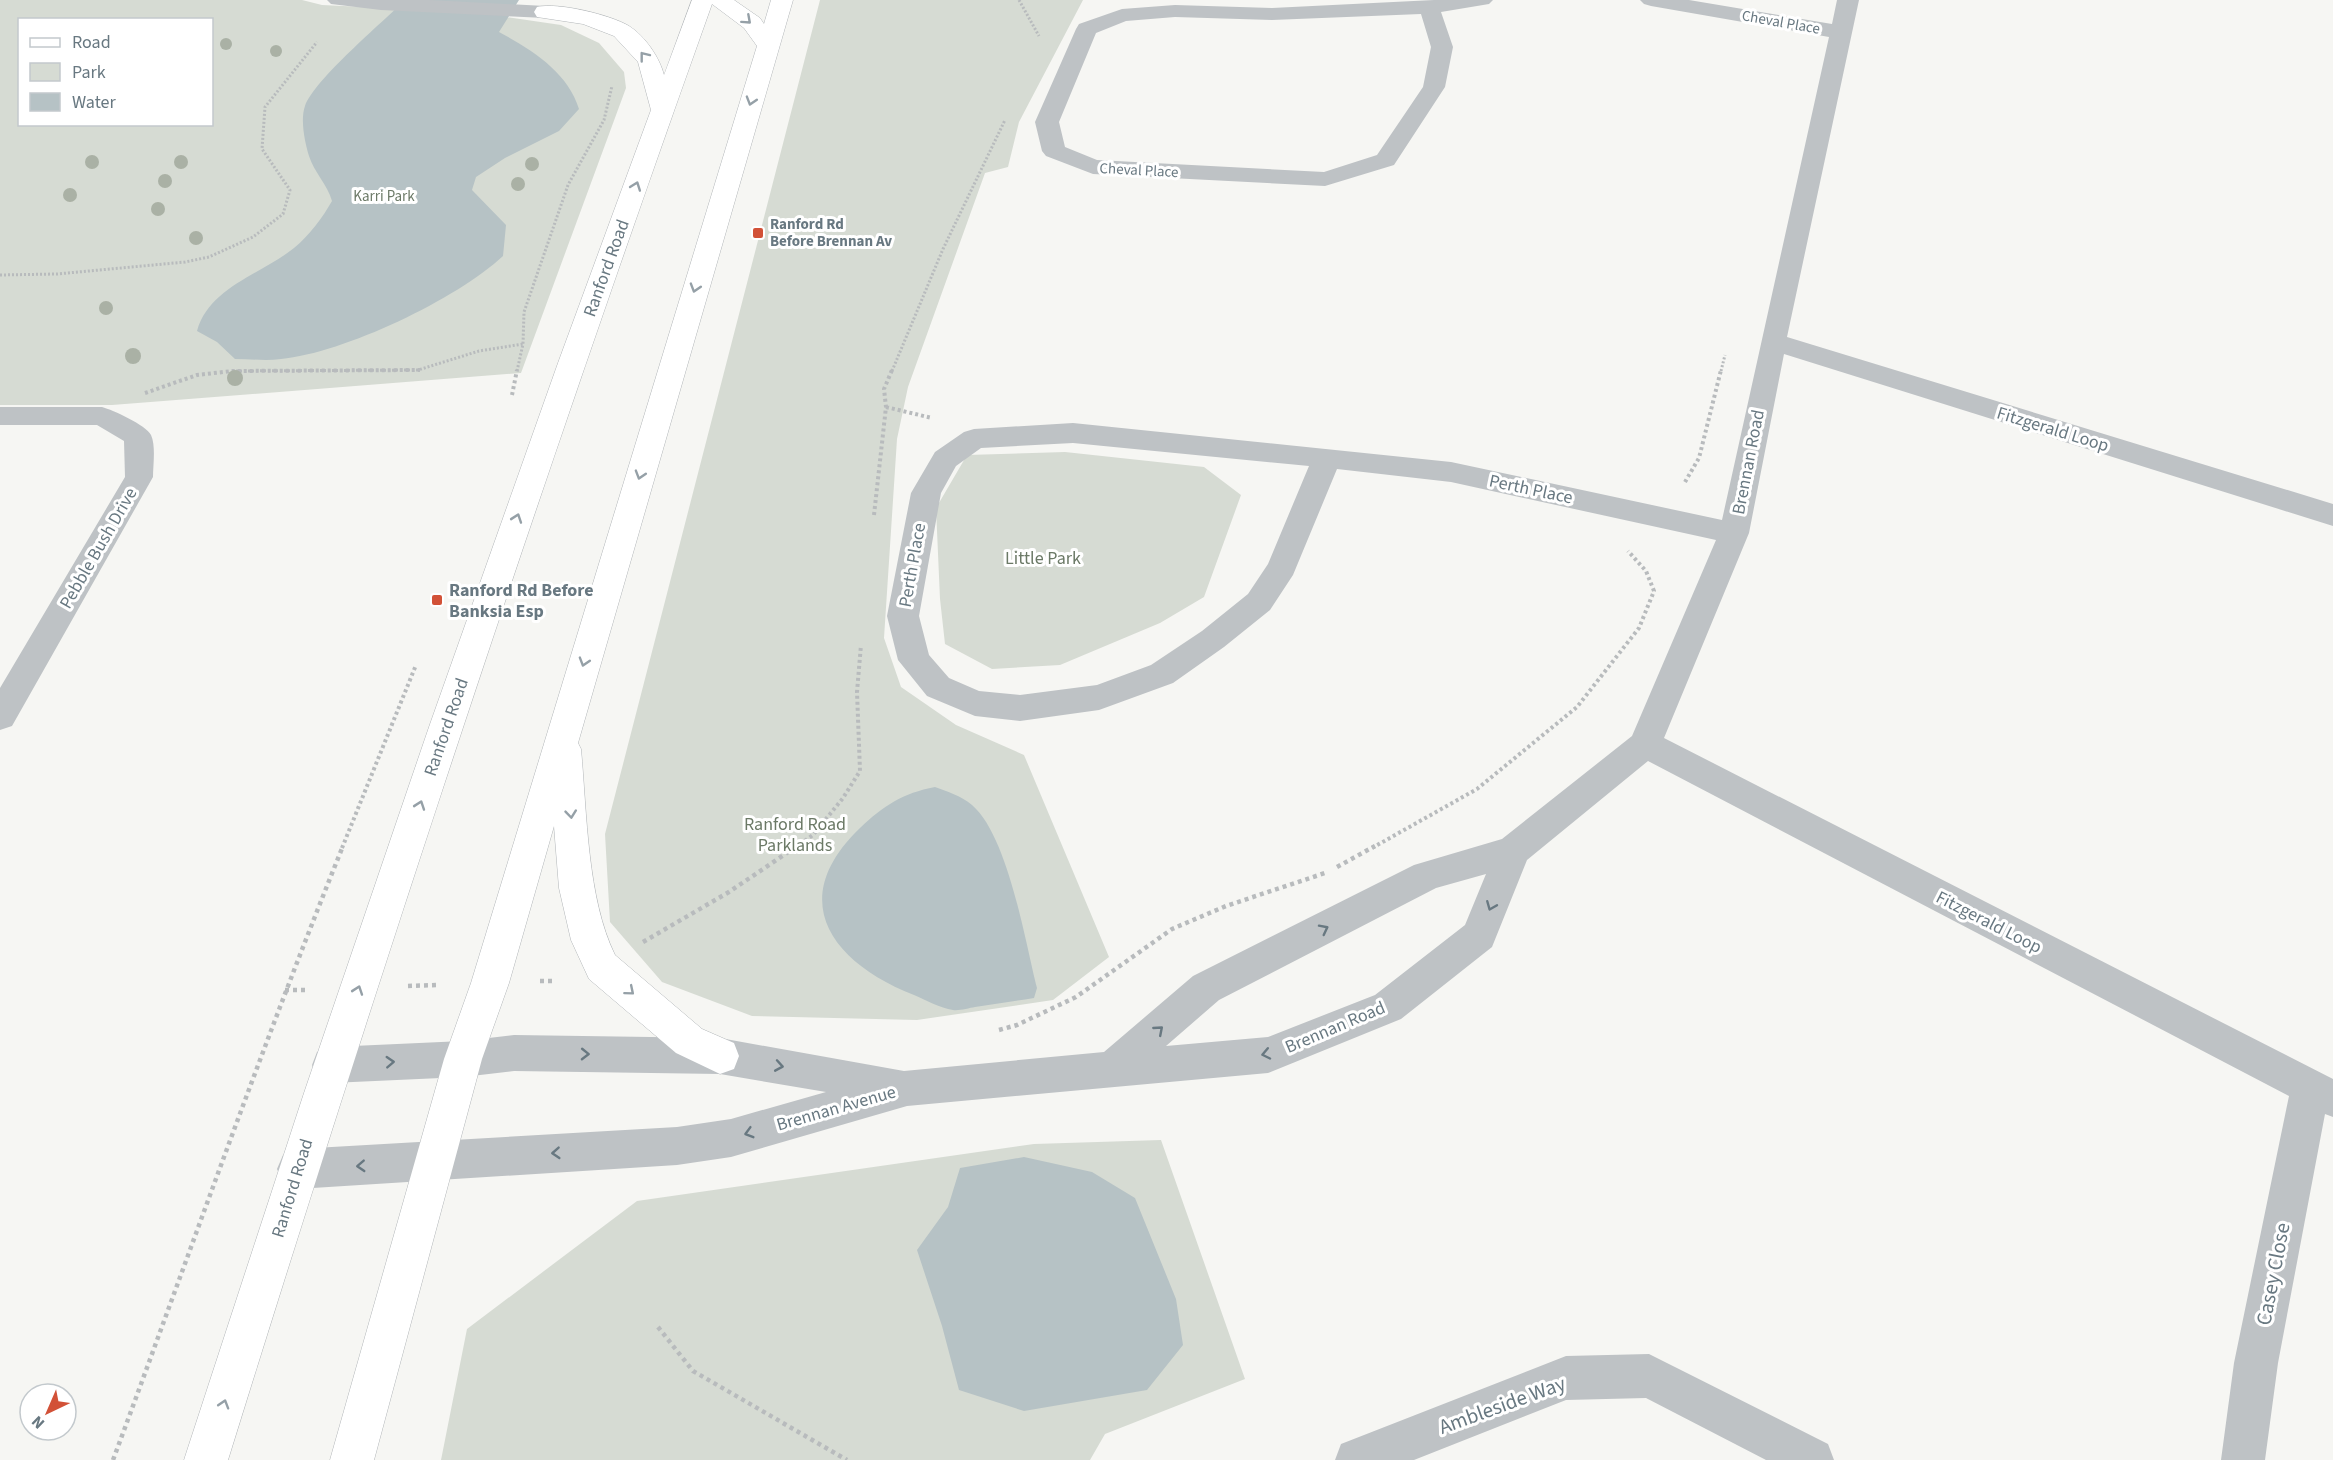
<svg xmlns="http://www.w3.org/2000/svg" width="2333" height="1460" viewBox="0 0 2333 1460" font-family="'Source Sans 3',sans-serif">
  <style>
    .green { fill: #d6dbd3; fill-rule: evenodd }
    .water { fill: #b6c2c5 }
    .lines { fill: none; stroke-linecap: round; stroke-linejoin: round }
    .primary-casing { stroke: #b2b6b9; stroke-width: 1 }
    .path-far2 { stroke: #b8bbbd; stroke-width: 3; stroke-dasharray: 2 2; stroke-linecap: butt }
    .path-far1 { stroke: #b8bbbd; stroke-width: 4; stroke-dasharray: 3 3; stroke-linecap: butt }
    .path { stroke: #b8bbbd; stroke-width: 4.5; stroke-dasharray: 4 4; stroke-linecap: butt }
    .minor { fill: #bec2c5; fill-rule: evenodd }
    .tertiary { fill: #bec2c5; fill-rule: evenodd }
    .primary { fill: #fff; fill-rule: evenodd }
    .tree { fill: #aab1a5 }
    .oneway { stroke: #95a0a7 }
    .oneway2 { stroke: #687881 }
    .poi-dot { fill: #d25137; stroke: #fff; stroke-width: 2 }
    .labels { text-anchor: middle; stroke-width: 6; stroke-linejoin: round; paint-order: stroke }
    .far-street-label { font-size: 15px; fill: #687881; stroke: #fff }
    .far-park-label { font-size: 15px; fill: #6b7966; stroke: #fff }
    .far-poi-label { font-size: 15px; font-weight: bold; fill: #687881; stroke: #fff; text-anchor: start }
    .street-label { font-size: 18px; fill: #687881; stroke: #fff }
    .park-label { font-size: 18px; fill: #6b7966; stroke: #fff }
    .poi-label { font-size: 18px; font-weight: bold; fill: #687881; stroke: #fff; text-anchor: start }
    .near-street-label { font-size: 21px; fill: #687881; stroke: #fff }
  </style>
  <rect width="100%" height="100%" fill="#f6f6f3"/>
  <path class="green" d="M 0,0 L 302,0 L 322,5 L 471,12 L 561,25 L 599,43 L 624,72 L 626,88 L 521,373 L 112,405 L 0,405 ZM 20,20 L 212,20 L 212,124 L 20,124 Z
    M 820,0 L 1083,0 L 1019,122 L 1008,167 L 985,173 L 908,387 L 897,439 L 884,638 L 901,687 L 956,725 L 1024,755 L 1109,957 L 1053,1000 L 917,1020 L 752,1016 L 662,982 L 610,922 L 605,834 Z
    M 1065,452 L 1204,467 L 1241,495 L 1204,597 L 1160,623 L 1060,665 L 992,669 L 945,644 L 940,599 L 936,508 L 967,455 Z
    M 1161,1140 L 1245,1379 L 1105,1434 L 1090,1460 L 441,1460 L 467,1329 L 637,1201 L 1034,1144 Z"/>
  <path class="water" d="M 405,0 L 519,0 L 499,32 C 531,49 568,72 579,109 L 559,131 L 505,158 L 476,177 L 472,190 L 506,225 L 503,256 C 457,299 344,353 281,359 C 266,361 250,359 235,359 L 217,342 L 197,331 C 209,287 262,274 294,248 C 309,236 323,217 332,201 C 327,184 314,172 309,156 C 305,143 300,120 305,106 C 314,80 383,22 405,0 Z
    M 935,787 C 948,792 960,795 972,805 C 1008,836 1025,941 1037,988 L 1034,998 C 1015,1001 995,1004 975,1007 C 969,1008 959,1011 953,1010 C 940,1008 926,1000 914,995 C 833,963 784,901 860,828 C 883,806 903,793 935,787 Z
    M 1024,1157 L 1092,1172 L 1135,1198 L 1176,1299 L 1183,1345 L 1147,1390 L 1024,1411 L 959,1390 L 942,1326 L 917,1250 L 948,1207 L 960,1168 Z"/>
  <g class="lines">
    <defs>
      <path id="primary" d="M 692,0 L 734,0 L 760,18 L 764,24 L 771,0 L 793,0 L 578,743 L 581,749 C 587,813 587,898 615,955 L 702,1029 L 734,1043 L 739,1056 L 734,1069 L 720,1074 L 676,1053 L 589,979 L 571,940 L 559,888 L 554,826 L 509,983 L 482,1059 L 374,1460 L 330,1460 L 444,1059 L 471,983 L 757,46 L 744,28 L 712,4 C 540,485 380,971 228,1460 L 184,1460 L 304,1093 L 429,727 L 558,363 L 651,110 L 638,62 L 614,36 L 583,24 L 537,17 L 534,12 L 537,7 C 558,2 611,15 629,26 C 645,36 660,58 664,75 Z"/>
    </defs>
    <use href="#primary" class="primary-casing"/>
    <path class="path-far2" d="M 1019,0 L 1039,36
      M 0,275 L 57,274 L 185,262 L 209,257 L 253,237 L 283,214 L 290,190 L 262,149 L 265,107 L 317,42
      M 232,371 L 418,370 L 479,351 L 523,344
      M 517,371 L 523,344 L 524,312 L 568,185 L 604,120 L 612,86
      M 892,371 L 943,249 L 1005,120
      M 1721,371 L 1725,355"/>
    <path class="path-far1" d="M 145,393 L 197,375 L 232,371 L 420,370
      M 512,395 L 517,370
      M 886,407 L 932,418
      M 1685,482 L 1699,458 L 1721,370
      M 874,515 L 886,407 L 884,389 L 892,370
      M 342,848 L 416,665
      M 795,848 L 813,835 L 843,798 L 860,771 L 857,692 L 861,645
      M 1372,848 L 1477,789 L 1577,707 L 1639,628 L 1654,591 L 1646,571 L 1628,551"/>
    <path class="path" d="M 1337,867 L 1375,846
      M 643,942 L 729,892 L 797,846
      M 540,981 L 556,981
      M 408,986 L 439,985
      M 285,990 L 307,990
      M 999,1030 L 1017,1025 L 1076,997 L 1172,929 L 1226,906 L 1325,873
      M 658,1327 L 693,1371 L 847,1460
      M 113,1460 C 189,1255 261,1049 343,846"/>
    <path class="minor" d="M 1434,0 L 1493,0 L 1489,4 L 1441,12 L 1453,47 L 1445,87 L 1394,165 L 1325,186 L 1093,174 L 1046,156 L 1042,151 L 1035,122 L 1076,29 L 1079,24 L 1122,9 L 1175,5 L 1272,8 ZM 1421,14 L 1431,47 L 1423,87 L 1377,155 L 1324,172 L 1097,160 L 1065,147 L 1059,122 L 1096,33 L 1126,21 L 1175,17 L 1272,20 Z
      M 1640,0 L 1689,0 L 1832,24 L 1837,0 L 1859,0 L 1787,337 L 2333,504 L 2333,526 L 1784,354 L 1749,533 L 1664,738 L 2333,1079 L 2333,1117 L 2325,1114 L 2278,1363 L 2265,1460 L 2221,1460 L 2234,1363 L 2289,1096 L 1648,761 L 1527,860 L 1492,947 L 1401,1019 L 1268,1073 L 907,1106 L 731,1157 L 677,1165 L 297,1189 L 283,1183 L 277,1169 L 283,1155 L 297,1149 L 677,1127 L 731,1119 L 826,1092 L 720,1074 L 514,1071 L 463,1077 L 331,1083 L 317,1078 L 312,1065 L 317,1052 L 331,1047 L 463,1041 L 514,1035 L 720,1038 L 904,1071 L 1104,1052 L 1193,976 L 1414,865 L 1502,839 L 1632,736 L 1716,540 L 1451,482 L 1337,469 L 1293,575 L 1270,610 L 1224,647 L 1173,683 L 1110,706 L 1099,710 L 1020,721 L 975,716 L 927,696 L 898,660 L 887,616 L 911,493 L 935,452 L 964,432 L 974,429 L 1073,423 L 1451,462 L 1722,520 L 1829,37 L 1651,6 L 1644,4 ZM 1073,443 L 1309,466 L 1268,564 L 1248,594 L 1202,631 L 1151,665 L 1097,685 L 1020,695 L 979,691 L 949,678 L 929,655 L 919,616 L 941,493 L 956,466 L 981,448 ZM 1486,874 L 1465,925 L 1375,995 L 1268,1037 L 1166,1046 L 1219,1000 L 1436,888 Z
      M 0,407 L 102,407 C 113,410 146,425 151,435 C 156,446 153,465 153,477 L 12,726 L 0,730 L 0,688 L 125,477 L 124,441 L 97,425 L 0,425 Z
      M 1649,1354 L 1828,1444 L 1834,1460 L 1766,1460 L 1646,1398 L 1566,1400 L 1414,1460 L 1335,1460 L 1341,1444 L 1566,1356 Z"/>
    <path class="tertiary" d="M 327,0 L 429,0 L 545,6 L 553,7 L 556,12 L 553,17 L 545,18 L 381,10 L 331,4 Z"/>
    <use href="#primary" class="primary"/>
  </g>
  <g class="tree">
    <circle cx="226" cy="44" r="6"/>
    <circle cx="276" cy="51" r="6"/>
    <circle cx="92" cy="162" r="7"/>
    <circle cx="181" cy="162" r="7"/>
    <circle cx="532" cy="164" r="7"/>
    <circle cx="165" cy="181" r="7"/>
    <circle cx="518" cy="184" r="7"/>
    <circle cx="70" cy="195" r="7"/>
    <circle cx="158" cy="209" r="7"/>
    <circle cx="196" cy="238" r="7"/>
    <circle cx="106" cy="308" r="7"/>
    <circle cx="133" cy="356" r="8"/>
    <circle cx="235" cy="378" r="8"/>
  </g>
  <defs><path id="oneway-chevron" d="M-2-3.5L2.5 0L-2 3.5" fill="none" stroke-width="1.6" stroke-linecap="round" stroke-linejoin="round" transform="scale(1.5)"/></defs>
  <g class="oneway">
    <use href="#oneway-chevron" transform="translate(747 20) rotate(42)"/>
    <use href="#oneway-chevron" transform="translate(644 56) rotate(-128)"/>
    <use href="#oneway-chevron" transform="translate(751 101) rotate(107)"/>
    <use href="#oneway-chevron" transform="translate(636 186) rotate(-70)"/>
    <use href="#oneway-chevron" transform="translate(695 288) rotate(107)"/>
    <use href="#oneway-chevron" transform="translate(640 475) rotate(107)"/>
    <use href="#oneway-chevron" transform="translate(517 518) rotate(-71)"/>
    <use href="#oneway-chevron" transform="translate(584 662) rotate(107)"/>
    <use href="#oneway-chevron" transform="translate(420 805) rotate(-71)"/>
    <use href="#oneway-chevron" transform="translate(571 814) rotate(84)"/>
    <use href="#oneway-chevron" transform="translate(358 990) rotate(-71)"/>
    <use href="#oneway-chevron" transform="translate(630 991) rotate(40)"/>
    <use href="#oneway-chevron" transform="translate(224 1404) rotate(-73)"/>
  </g>
  <g class="oneway2">
    <use href="#oneway-chevron" transform="translate(1491 906) rotate(112)"/>
    <use href="#oneway-chevron" transform="translate(1324 929) rotate(-27)"/>
    <use href="#oneway-chevron" transform="translate(1159 1030) rotate(-41)"/>
    <use href="#oneway-chevron" transform="translate(585 1054) rotate(1)"/>
    <use href="#oneway-chevron" transform="translate(1266 1054) rotate(168)"/>
    <use href="#oneway-chevron" transform="translate(390 1062) rotate(-3)"/>
    <use href="#oneway-chevron" transform="translate(779 1066) rotate(10)"/>
    <use href="#oneway-chevron" transform="translate(749 1133) rotate(164)"/>
    <use href="#oneway-chevron" transform="translate(556 1153) rotate(176)"/>
    <use href="#oneway-chevron" transform="translate(361 1166) rotate(177)"/>
  </g>
  <g class="poi-dot">
    <rect x="752" y="227" width="12" height="12" rx="3"/>
    <rect x="431" y="594" width="12" height="12" rx="3"/>
  </g>
  <g class="labels">
    <g class="far-street-label">
      <text transform="translate(1781 22) rotate(10)" y="5">Cheval Place</text>
      <text transform="translate(1139 170) rotate(3)" y="5">Cheval Place</text>
    </g>
    <g class="far-park-label">
      <text x="384" y="201">Karri Park</text>
    </g>
    <g class="far-poi-label">
      <text x="770" y="229">Ranford Rd<tspan x="770" dy="17">Before Brennan Av</tspan></text>
    </g>
    <g class="street-label">
      <text transform="translate(606 268) rotate(-70)" y="6">Ranford Road</text>
      <text transform="translate(2053 429) rotate(17)" y="6">Fitzgerald Loop</text>
      <text transform="translate(1748 462) rotate(-79)" y="6">Brennan Road</text>
      <text transform="translate(1531 489) rotate(12)" y="6">Perth Place</text>
      <text transform="translate(98 548) rotate(-60)" y="6">Pebble Bush Drive</text>
      <text transform="translate(912 565) rotate(-80)" y="6">Perth Place</text>
      <text transform="translate(446 727) rotate(-71)" y="6">Ranford Road</text>
      <text transform="translate(1989 922) rotate(27)" y="6">Fitzgerald Loop</text>
      <text transform="translate(1335 1027) rotate(-23)" y="6">Brennan Road</text>
      <text transform="translate(836 1108) rotate(-16)" y="6">Brennan Avenue</text>
      <text transform="translate(292 1188) rotate(-73)" y="6">Ranford Road</text>
    </g>
    <g class="park-label">
      <text x="1043" y="564">Little Park</text>
      <text x="795" y="830">Ranford Road<tspan x="795" dy="21">Parklands</tspan></text>
    </g>
    <g class="poi-label">
      <text x="449" y="596">Ranford Rd Before<tspan x="449" dy="21">Banksia Esp</tspan></text>
    </g>
    <g class="near-street-label">
      <text transform="translate(2273 1274) rotate(-79)" y="7">Casey Close</text>
      <text transform="translate(1502 1405) rotate(-20)" y="7">Ambleside Way</text>
    </g>
  </g>
  <rect x="18" y="18" width="195" height="108" fill="#ffffff" stroke="#c3c9cd" stroke-width="1.5"/>
  <rect x="30" y="38" width="30" height="9" fill="#ffffff" stroke="#c3c9cd" stroke-width="1.5"/>
  <text x="72" y="48" font-size="18" fill="#687881">Road</text>
  <rect x="30" y="63" width="30" height="18" fill="#d6dbd3" stroke="#c3c9cd" stroke-width="1.5"/>
  <text x="72" y="78" font-size="18" fill="#687881">Park</text>
  <rect x="30" y="93" width="30" height="18" fill="#b6c2c5" stroke="#c3c9cd" stroke-width="1.5"/>
  <text x="72" y="108" font-size="18" fill="#687881">Water</text>
  <g transform="translate(48 1412) rotate(224)"><circle r="28" fill="#ffffff" stroke="#c3c9cd" stroke-width="1.5"/>
  <path d="M0-4.5L10 22L0 15L-10 22Z" fill="#d25137"/>
  <text y="-9" font-size="16" font-weight="bold" text-anchor="middle" fill="#687881">N</text>
  </g>
</svg>
